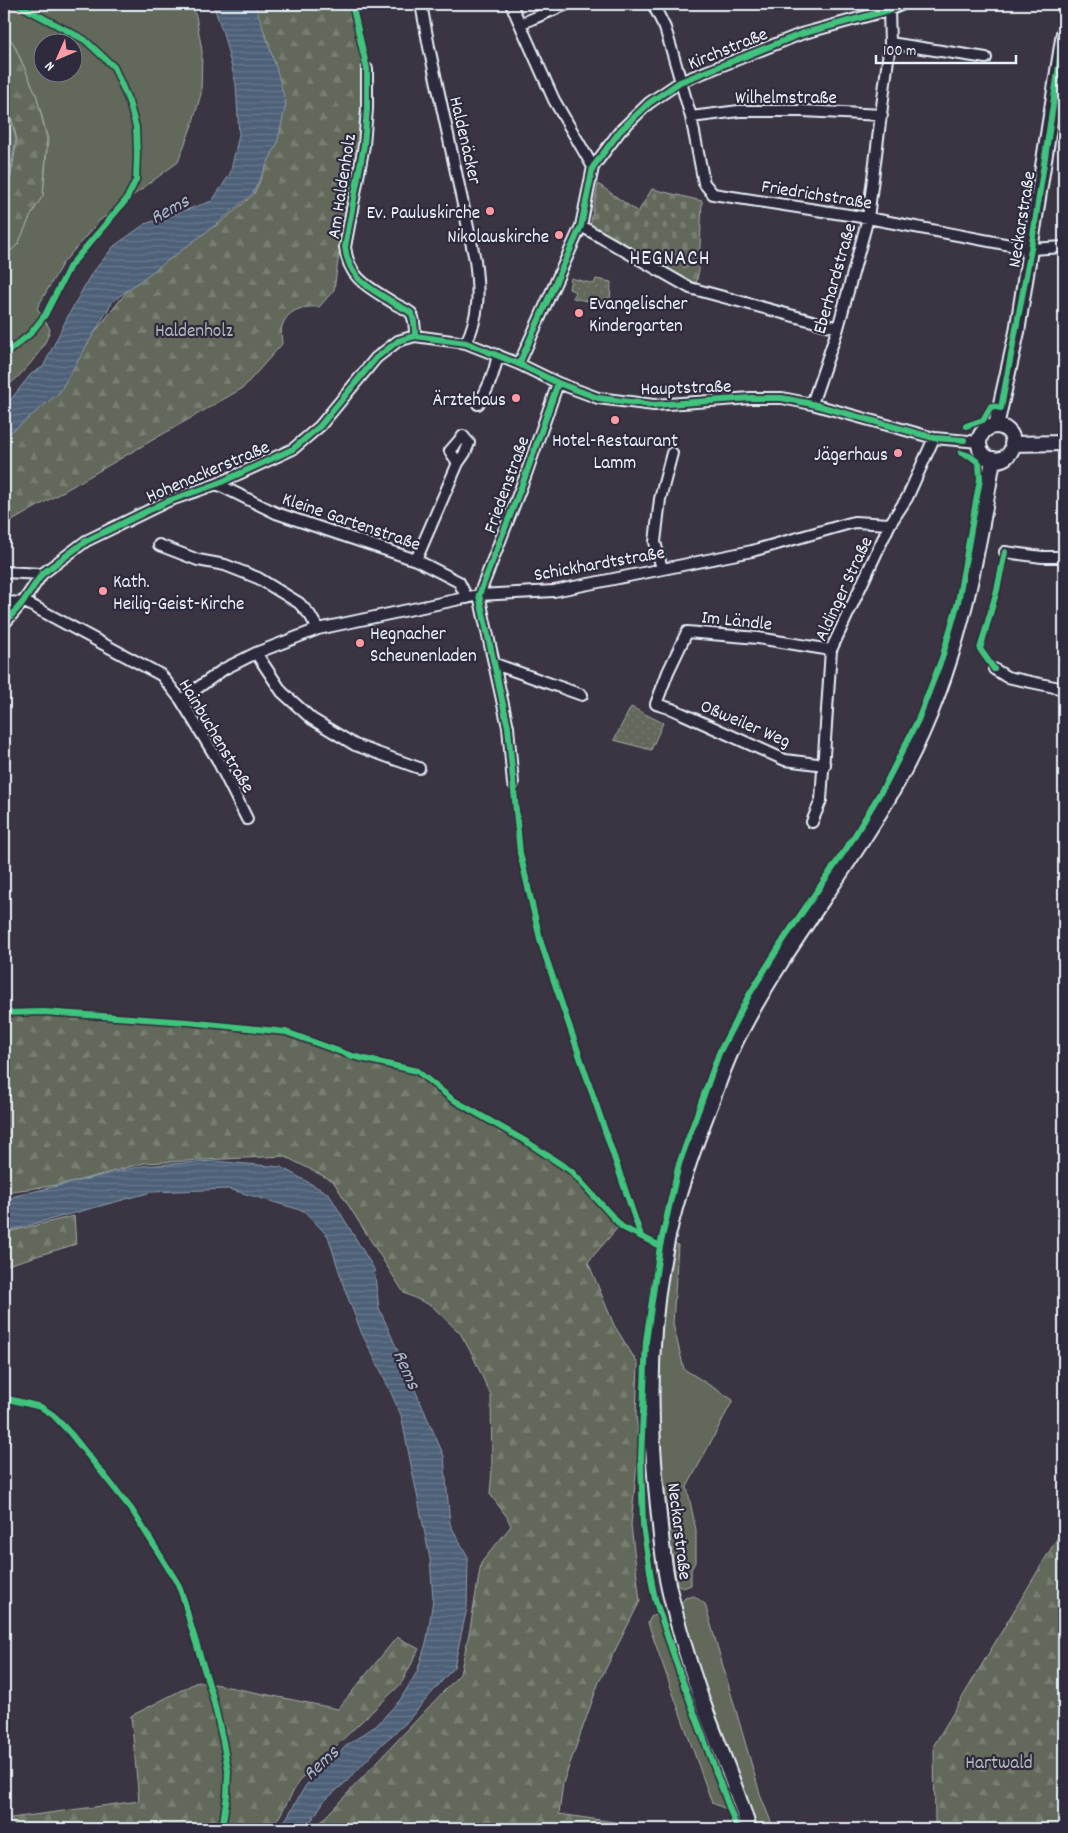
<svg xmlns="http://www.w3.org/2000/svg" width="1068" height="1833" viewBox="0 0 1068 1833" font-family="Dekko,sans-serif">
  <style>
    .grass { fill: #62685a; stroke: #a5aca9; fill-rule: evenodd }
    .forest { fill: url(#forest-firs); stroke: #a5aca9 }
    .cemetery { fill: url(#cemetery-stones); stroke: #a5aca9 }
    .park { fill: url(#park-dots); stroke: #a5aca9 }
    .water { fill: url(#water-rules); stroke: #8b9bab }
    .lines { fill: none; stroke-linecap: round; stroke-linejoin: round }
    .minor-casing { stroke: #e8f1f8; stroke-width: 14 }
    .secondary-casing { stroke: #e8f1f8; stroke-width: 18 }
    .minor { stroke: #2f2a3d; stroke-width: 10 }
    .secondary { stroke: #2f2a3d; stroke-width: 14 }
    .cycleway-casing { stroke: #2f2a3d; stroke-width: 9 }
    .cycleway { stroke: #40c37c; stroke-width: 6 }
    .poi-dot { fill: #ff9aa2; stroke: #2f2a3d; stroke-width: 2 }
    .labels { text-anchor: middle; stroke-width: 4.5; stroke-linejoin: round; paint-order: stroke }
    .street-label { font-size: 19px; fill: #e8f1f8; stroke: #2f2a3d }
    .poi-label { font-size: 19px; fill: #e8f1f8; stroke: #2f2a3d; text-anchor: end }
    .park-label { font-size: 19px; fill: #b2bab9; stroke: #2f2a3d }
    .water-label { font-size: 20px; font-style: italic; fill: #aab7c5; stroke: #2f2a3d }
    .quarter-label { font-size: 21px; letter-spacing: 1px; fill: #e8f1f8; stroke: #2f2a3d }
  </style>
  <defs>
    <pattern id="forest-firs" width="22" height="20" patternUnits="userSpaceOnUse" patternTransform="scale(1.25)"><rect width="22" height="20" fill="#62685a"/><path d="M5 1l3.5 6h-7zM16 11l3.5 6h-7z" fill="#787e72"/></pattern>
    <pattern id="cemetery-stones" width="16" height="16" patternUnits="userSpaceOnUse" patternTransform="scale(1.25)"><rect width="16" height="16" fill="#62685a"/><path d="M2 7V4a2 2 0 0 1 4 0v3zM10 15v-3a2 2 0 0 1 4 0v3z" fill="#787e72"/></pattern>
    <pattern id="park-dots" width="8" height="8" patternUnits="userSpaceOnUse" patternTransform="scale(1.25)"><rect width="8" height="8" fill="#62685a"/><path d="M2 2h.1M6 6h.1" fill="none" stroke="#787e72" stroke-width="1.8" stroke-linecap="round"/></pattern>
    <pattern id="water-rules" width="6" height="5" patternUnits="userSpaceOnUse" patternTransform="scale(1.25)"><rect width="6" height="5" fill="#4d6178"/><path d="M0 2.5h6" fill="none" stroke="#67788c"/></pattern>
  </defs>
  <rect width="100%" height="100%" fill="#3b3442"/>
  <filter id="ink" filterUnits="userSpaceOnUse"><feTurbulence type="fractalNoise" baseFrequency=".02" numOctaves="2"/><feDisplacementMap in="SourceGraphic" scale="10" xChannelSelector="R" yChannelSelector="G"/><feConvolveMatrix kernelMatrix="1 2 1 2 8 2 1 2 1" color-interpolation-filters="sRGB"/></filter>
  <g filter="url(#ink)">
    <path class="grass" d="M 4,4 L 190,4 L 196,16 L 202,51 L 201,94 L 192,125 L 178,162 L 99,221 L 62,264 L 37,308 L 50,329 C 46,349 20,377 4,389 L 4,258 L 18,244 L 30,217 L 43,195 L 48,139 L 36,94 L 14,44 L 4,32 ZM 72,42 L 72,72 L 42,72 L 42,42 Z
      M 6,96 L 16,139 L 10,176 L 4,190 L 4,98 Z
      M 667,1240 L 678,1245 L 673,1324 L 684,1369 L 733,1400 L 687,1487 L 696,1530 L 696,1560 L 691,1570 L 691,1585 L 683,1588 L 677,1584 L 658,1478 L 651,1413 Z
      M 694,1596 L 705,1604 L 761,1797 L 774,1829 L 749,1829 L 675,1612 L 685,1598 Z
      M 660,1612 L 680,1674 L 731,1811 L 712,1803 L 648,1623 L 651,1617 Z"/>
    <path class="forest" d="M 249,4 L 349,4 L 351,8 L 363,72 L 361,145 L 346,204 L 334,290 L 319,307 C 304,306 289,309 283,324 C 280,329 282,338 282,344 L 243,388 L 12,521 L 4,522 L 4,431 L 88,341 L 139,276 L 186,237 L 218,225 L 254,194 L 271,154 Z
      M 4,32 L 13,43 L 36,94 L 47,139 L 43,195 L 30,217 L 18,244 L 4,257 L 4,192 L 11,176 L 17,140 L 6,96 L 4,97 Z
      M 43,1015 L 286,1033 L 352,1057 L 417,1073 L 451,1102 L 526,1144 L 573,1174 L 620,1225 L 588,1262 L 614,1325 L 638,1364 L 636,1415 L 639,1443 L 631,1525 L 640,1601 L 599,1682 L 563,1783 L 559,1814 L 662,1829 L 314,1829 L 460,1674 L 470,1629 L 481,1563 L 511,1526 L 507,1517 L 490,1494 L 492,1469 L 491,1396 L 472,1354 L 460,1333 L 432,1306 L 404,1293 L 333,1181 L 284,1156 L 144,1163 L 66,1184 L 12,1191 L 4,1196 L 4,1016 Z
      M 74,1216 L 76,1244 L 4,1266 L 4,1235 L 8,1232 Z
      M 1064,1527 L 1064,1829 L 942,1829 L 935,1823 L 934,1745 Z
      M 397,1637 L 419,1649 L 401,1684 L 299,1781 L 279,1817 L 268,1829 L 16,1829 L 11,1818 L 139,1801 L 131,1716 L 199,1681 L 338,1709 Z"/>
    <path class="cemetery" d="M 598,184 L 638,212 L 652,189 L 702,201 L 699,270 L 696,284 L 688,286 L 590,227 Z"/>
    <path class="park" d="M 571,278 L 594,284 L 596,279 L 611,282 L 610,306 L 573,298 L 576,292 L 569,289 Z
      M 631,707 L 663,723 L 651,750 L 614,740 Z"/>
    <path class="water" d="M 213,4 L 255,4 L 276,67 L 286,104 L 277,144 L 253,193 L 217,224 L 113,301 L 59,393 L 14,430 L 4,436 L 4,408 L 31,374 L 43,367 L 67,318 L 90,276 L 114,246 L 145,224 L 212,201 L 230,174 L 239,135 L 236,84 L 223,33 Z
      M 213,1161 L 281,1167 L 329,1194 L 374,1269 L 379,1308 L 444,1456 L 450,1524 L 468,1557 L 467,1608 L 454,1667 L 405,1724 L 383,1743 L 345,1783 L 324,1801 L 306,1829 L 276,1829 L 286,1819 L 306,1785 L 347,1745 L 377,1725 L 400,1700 L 417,1672 L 427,1640 L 433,1599 L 430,1559 L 401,1415 L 382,1373 L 362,1334 L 345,1290 L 328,1236 L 304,1211 L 229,1189 L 152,1192 L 4,1232 L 4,1202 L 15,1196 L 142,1166 Z"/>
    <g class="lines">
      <defs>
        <path id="minor" d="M 421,4 L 429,47 L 475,260 C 479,291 480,314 466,343
          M 511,4 L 554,100 L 593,167
          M 653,4 L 665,28 L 672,51 L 691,117 L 704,183 L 713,194 L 868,218 L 1031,249 L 1064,247
          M 520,24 L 567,4
          M 890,43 L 986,58
          M 367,69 L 367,109 L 364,145 L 345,247 C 349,281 371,288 397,305 C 401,307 408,310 411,313 C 415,319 415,329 415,336
          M 691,117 L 739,111 L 803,111 L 882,115
          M 581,226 L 690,288 L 838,328
          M 519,364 L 581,226 L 593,167 L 620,131 L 649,103 L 680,82 L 801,34 L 889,10 L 903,4
          M 478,404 C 489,389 494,374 498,355
          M 812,404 L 838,328 L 868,218 L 890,43 L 889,10
          M 217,484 L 276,513 L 416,560 L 459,582 L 467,598
          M 159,545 L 198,560 L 225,565 L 258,578 L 299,603 L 310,615 L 318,629
          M 1005,552 L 1042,557 L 1064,557
          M 416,560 L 458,463 L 465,453 L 469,443 L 463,436 L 450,451 L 458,463
          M 662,569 L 655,542 L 660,499 L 672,453
          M 4,572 L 42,574
          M 4,602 L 27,603 L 161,675 L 181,700 L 217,759 L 247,819
          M 4,624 L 23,602 L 42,574 L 86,541 L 168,501 L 217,484 L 293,449 L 320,426 L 376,358 L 398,341 L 415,336 L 466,343 L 519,364 L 558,383 L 598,398 L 654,405 L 751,398 L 782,398 L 812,404 L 934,438 L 979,442
          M 256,653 L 282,692 L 312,719 L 355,745 L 419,768
          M 495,664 L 582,695
          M 994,669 L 1007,677 L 1064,689
          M 181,700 L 224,669 L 256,653 L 318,629 L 479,595 L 554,591 L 752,551 L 854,522 L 890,524
          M 825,765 L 785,760 L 672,709 L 656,704 L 668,672 L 687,632 L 758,638 L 831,650
          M 513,784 L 508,727 L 479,595 L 525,477 L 558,383
          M 812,822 L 821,800 L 831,650 L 890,524 L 907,498 L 934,438"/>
        <path id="secondary" d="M 996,426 L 1017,332 L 1064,33
          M979 443a17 17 0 1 1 34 0a17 17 0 1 1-34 0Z
          M 1012,444 L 1064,443
          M 749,1829 C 735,1783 715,1738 699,1692 C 688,1660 678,1626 670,1593 C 663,1565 661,1535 658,1506 C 648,1416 648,1324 668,1236 C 678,1191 694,1146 711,1103 C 720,1078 729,1052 742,1029 C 790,937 857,859 905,768 C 956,671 976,566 993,459"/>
      </defs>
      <use href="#minor" class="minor-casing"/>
      <use href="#secondary" class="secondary-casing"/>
      <use href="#minor" class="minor"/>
      <use href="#secondary" class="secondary"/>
      <defs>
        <path id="cycleway" d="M 352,4 L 367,69 L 367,109 L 364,145 L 345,247 C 349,281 371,288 397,305 C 401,307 408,310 411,313 C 415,319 415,329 415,336
          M 4,355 L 30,334 L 45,315 L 70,266 L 126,200 L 136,180 L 137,154 L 136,127 L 129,102 L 114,67 L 85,40 L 17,4
          M 519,364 L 581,226 L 593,167 L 620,131 L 649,103 L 680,82 L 801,34 L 889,10 L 903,4
          M 558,383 L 525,477 L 479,595 L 508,727 L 520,853 L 541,943 L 641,1236
          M 966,426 L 983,420 L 991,406 L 1001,408 L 1031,249 L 1064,33
          M 4,624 L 23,602 L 42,574 L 86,541 L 168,501 L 217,484 L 293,449 L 320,426 L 376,358 L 398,341 L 415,336 L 466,343 L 519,364 L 558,383 L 598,398 L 654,405 L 751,398 L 782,398 L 812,404 L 934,438 L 964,440
          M 994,669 L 980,649 L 997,590 L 1005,552
          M 4,1013 L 44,1012 L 188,1022 L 286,1032 L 352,1056 L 417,1071 L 452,1099 L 527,1142 L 571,1171 L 622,1227 L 660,1246
          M 4,1398 L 41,1407 L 53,1415 L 71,1434 L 132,1510 L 178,1584 L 184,1600 L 190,1623 L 213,1698 L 223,1742 L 228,1770 L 227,1795 L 222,1829
          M 737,1829 L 680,1674 L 655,1599 L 652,1584 L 643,1526 L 641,1458 L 646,1341 L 660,1246 L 679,1164 L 719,1053 L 749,995 L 784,939 L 852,840 L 886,783 L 918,720 L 942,658 L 958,602 L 980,479 L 979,463 L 970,456 L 961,453"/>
      </defs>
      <use href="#cycleway" class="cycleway-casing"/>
      <use href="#cycleway" class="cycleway"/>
    </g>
  </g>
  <g class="poi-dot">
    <circle cx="490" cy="211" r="5"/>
    <circle cx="559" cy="235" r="5"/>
    <circle cx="579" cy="313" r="5"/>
    <circle cx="516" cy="398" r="5"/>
    <circle cx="615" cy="420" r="5"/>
    <circle cx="898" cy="453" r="5"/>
    <circle cx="103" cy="591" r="5"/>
    <circle cx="360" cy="643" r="5"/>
  </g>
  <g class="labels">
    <g class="street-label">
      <text transform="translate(727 47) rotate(-22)" y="7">Kirchstraße</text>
      <text x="786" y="103">Wilhelmstraße</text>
      <text transform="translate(467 140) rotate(77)" y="7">Haldenäcker</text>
      <text transform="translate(340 186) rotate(-81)" y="7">Am Haldenholz</text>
      <text transform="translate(817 193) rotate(9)" y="7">Friedrichstraße</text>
      <text transform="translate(1020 219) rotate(-81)" y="7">Neckarstraße</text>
      <text transform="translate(833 278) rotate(-74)" y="7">Eberhardstraße</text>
      <text transform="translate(686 386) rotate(-2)" y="7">Hauptstraße</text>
      <text transform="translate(207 470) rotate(-23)" y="7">Hohenackerstraße</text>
      <text transform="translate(505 484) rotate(-70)" y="7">Friedenstraße</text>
      <text transform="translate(352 520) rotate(19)" y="7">Kleine Gartenstraße</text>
      <text transform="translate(599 562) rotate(-10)" y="7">Schickhardtstraße</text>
      <text transform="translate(842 588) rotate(-65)" y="7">Aldinger Straße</text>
      <text transform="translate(737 619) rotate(6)" y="7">Im Ländle</text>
      <text transform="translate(746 722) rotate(23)" y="7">Oßweiler Weg</text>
      <text transform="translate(218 735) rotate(59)" y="7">Hainbuchenstraße</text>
      <text transform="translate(681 1531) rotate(83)" y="7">Neckarstraße</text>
    </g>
    <g class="poi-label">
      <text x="480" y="218">Ev. Pauluskirche</text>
      <text x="549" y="242">Nikolauskirche</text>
      <text x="589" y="309" text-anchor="start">Evangelischer<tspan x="589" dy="22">Kindergarten</tspan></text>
      <text x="506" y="405">Ärztehaus</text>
      <text x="615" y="446" text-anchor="middle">Hotel-Restaurant<tspan x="615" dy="22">Lamm</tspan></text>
      <text x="888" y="460">Jägerhaus</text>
      <text x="113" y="587" text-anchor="start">Kath.<tspan x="113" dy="22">Heilig-Geist-Kirche</tspan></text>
      <text x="370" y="639" text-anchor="start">Hegnacher<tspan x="370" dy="22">Scheunenladen</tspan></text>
    </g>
    <g class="park-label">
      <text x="194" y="336">Haldenholz</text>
      <text x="999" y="1768">Hartwald</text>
    </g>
    <g class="water-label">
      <text transform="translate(169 208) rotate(-29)" y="7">Rems</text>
      <text transform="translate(408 1369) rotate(66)" y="7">Rems</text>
      <text transform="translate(320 1762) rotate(-43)" y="7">Rems</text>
    </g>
    <g class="quarter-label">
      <text x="670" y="264">HEGNACH</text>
    </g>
  </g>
  <rect width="1068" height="1833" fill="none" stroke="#2f2a3d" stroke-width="20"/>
  <rect x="10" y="10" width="1048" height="1813" fill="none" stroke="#e8f1f8" stroke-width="2" filter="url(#ink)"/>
  <g transform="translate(58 58) rotate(225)"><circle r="24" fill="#2f2a3d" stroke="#797a88"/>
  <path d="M0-4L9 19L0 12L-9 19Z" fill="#ff9aa2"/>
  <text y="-8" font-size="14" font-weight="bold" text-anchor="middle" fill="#e8f1f8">N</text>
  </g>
  <path d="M876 55v8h140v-8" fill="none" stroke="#e8f1f8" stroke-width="2.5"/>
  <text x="883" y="55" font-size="15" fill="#e8f1f8" stroke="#2f2a3d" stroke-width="4" paint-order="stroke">100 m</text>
</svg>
